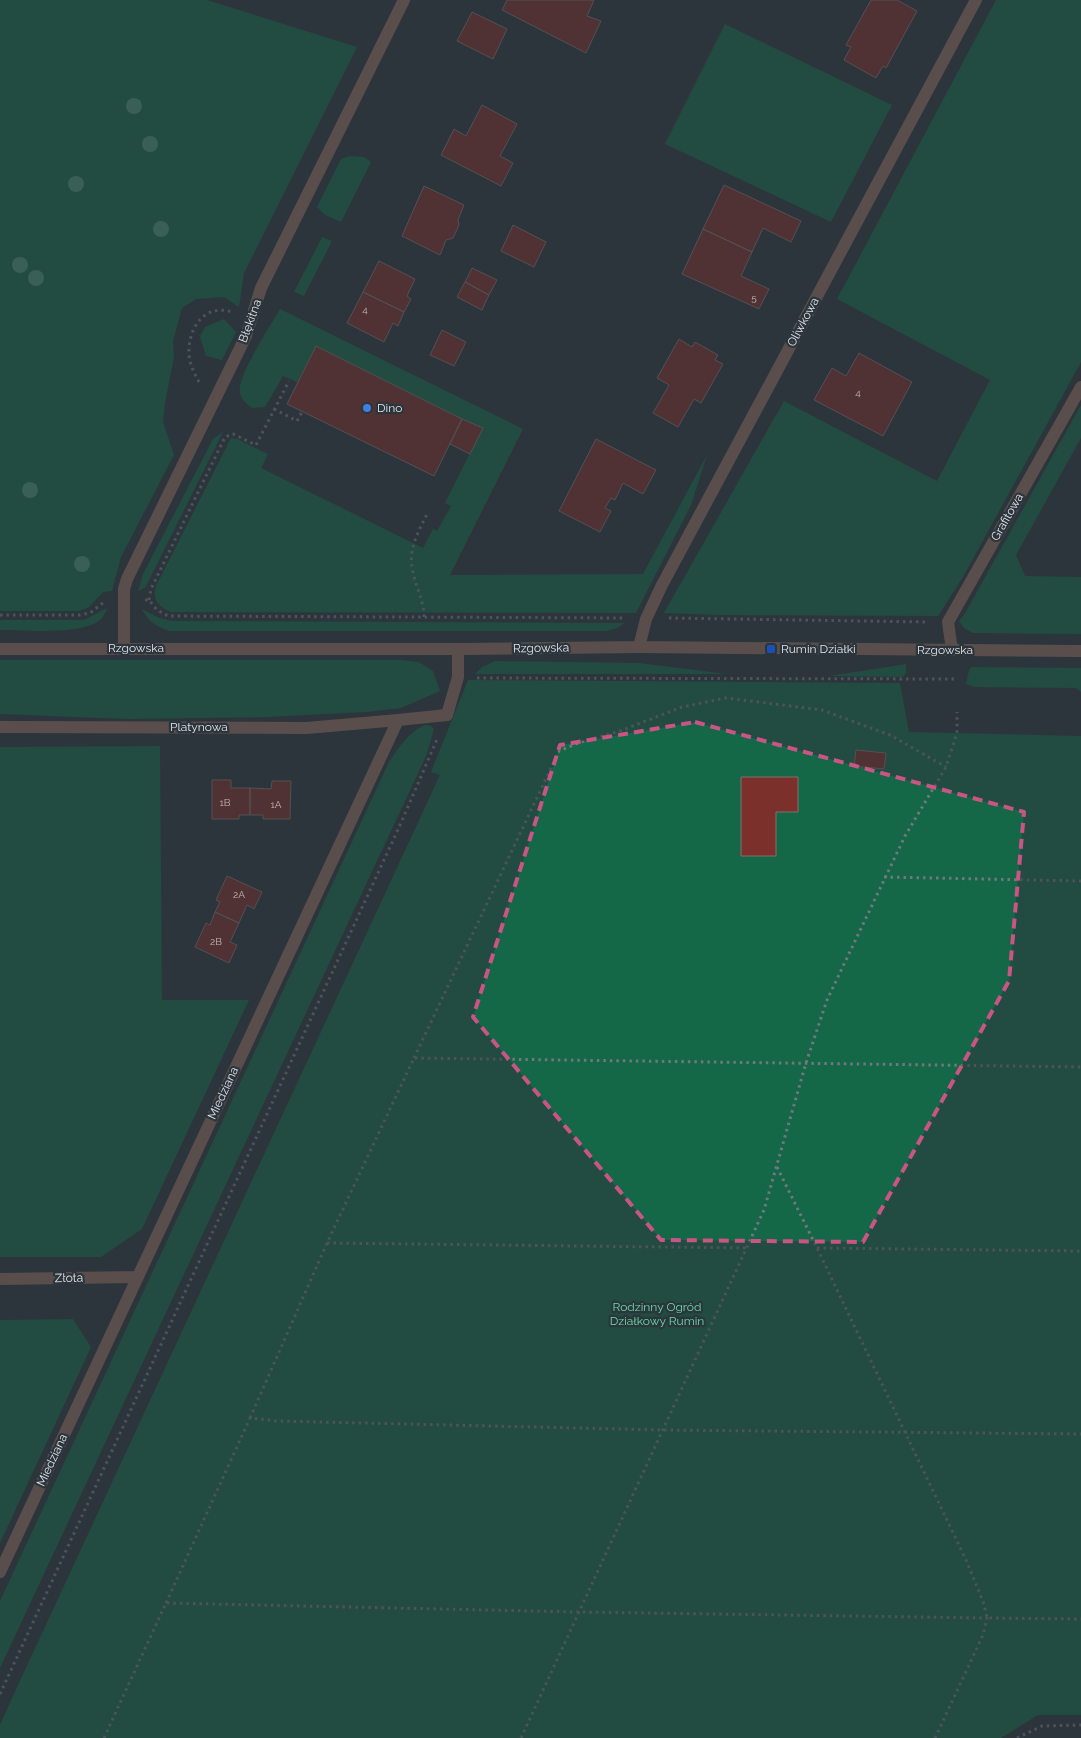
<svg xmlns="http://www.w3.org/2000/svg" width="1081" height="1738" viewBox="0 0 1081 1738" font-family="Raleway,sans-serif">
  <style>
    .green { fill: #146747 }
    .building { fill: #7c302b; stroke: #7e716f }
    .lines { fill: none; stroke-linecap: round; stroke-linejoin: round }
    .path { stroke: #71787e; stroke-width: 3; stroke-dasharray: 2.5 4; stroke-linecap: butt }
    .minor { stroke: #8f6d5f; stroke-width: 12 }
    .tree { fill: #4b9277 }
    .marked { fill: none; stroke: #ca5585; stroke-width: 4; stroke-dasharray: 10 6; stroke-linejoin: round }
    .shop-dot { fill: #3f7fe0; stroke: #2d353c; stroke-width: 2 }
    .transit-dot { fill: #1a4fb4; stroke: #2d353c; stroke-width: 2 }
    .labels { text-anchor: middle; stroke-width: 4.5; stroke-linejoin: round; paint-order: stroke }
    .number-label { font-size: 10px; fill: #c6b6b9 }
    .street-label { font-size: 12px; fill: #dee3e8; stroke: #2d353c }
    .poi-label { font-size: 12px; fill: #dee3e8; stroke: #2d353c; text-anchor: start }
    .park-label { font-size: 12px; fill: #63dea8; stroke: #2d353c }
  </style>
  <rect width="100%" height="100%" fill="#2d353c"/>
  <path class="green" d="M 0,0 L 207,0 L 357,47 L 244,273 L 239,307 L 224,297 L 196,299 L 182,308 L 173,341 L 174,357 L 165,403 L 163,422 L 174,455 L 121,557 L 112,591 L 103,592 L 89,607 L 79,611 L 0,611 Z
    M 996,0 L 1081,0 L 1081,362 L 963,577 L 938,616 L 719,615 L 664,613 L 784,401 L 937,481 L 990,380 L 837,299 Z
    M 725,24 L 892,105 L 831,222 L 665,144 Z
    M 349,156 L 364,157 L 371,162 L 341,222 L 325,215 L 317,207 L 341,159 Z
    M 322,237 L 332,241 L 304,296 L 294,292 Z
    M 280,309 L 523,429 L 450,575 L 643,574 L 707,455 L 691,505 L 636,613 L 171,612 C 158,607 152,599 156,586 L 231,438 L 237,439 L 268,454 L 261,468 L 423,548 L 433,529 L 437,531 L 451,506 L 445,503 L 482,429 L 316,346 L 297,382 L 283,376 L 265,407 L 252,408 C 247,404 241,400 240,393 C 236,377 271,325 280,309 Z
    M 224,319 L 236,332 L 222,360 L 206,356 L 200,336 L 205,327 Z
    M 1081,405 L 1081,438 L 1016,555 L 1025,576 L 1081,577 L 1081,634 L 973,633 L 964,628 L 959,621 L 964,615 Z
    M 223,432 L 145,588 L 138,591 L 143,574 L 213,439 Z
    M 107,608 C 106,611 104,616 102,618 C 86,636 23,630 0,630 L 0,620 L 84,620 Z
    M 142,609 L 157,617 L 171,621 L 625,623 L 617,628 L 607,631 L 169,631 C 156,626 148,621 142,609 Z
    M 0,660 L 401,660 L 419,662 L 433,671 L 440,691 L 401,708 L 367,712 L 267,717 L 128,719 L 0,714 Z
    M 495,661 L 639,663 L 727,674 L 475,674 L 482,667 Z
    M 906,664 L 906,673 L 903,677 L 829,676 Z
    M 972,667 L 1081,668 L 1081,692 L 1076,688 L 974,687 L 966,684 L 969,670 Z
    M 468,680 L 900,683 L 909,732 L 1081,736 L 1081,1715 L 1038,1715 L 1001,1738 L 0,1738 L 0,1725 L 12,1698 L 440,775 L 431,772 Z
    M 425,725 L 431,726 L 434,729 L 427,754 L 0,1668 L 0,1601 L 388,764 C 397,750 408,732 425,725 Z
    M 160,746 L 162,1000 L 249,1000 L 142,1229 L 101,1257 L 0,1257 L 0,747 Z
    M 73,1319 L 91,1347 L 0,1543 L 0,1320 Z"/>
  <path class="building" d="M 507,0 L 594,0 L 587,16 L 601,21 L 586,53 L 502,10 Z
    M 871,0 L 897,0 L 917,11 L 886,68 L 883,66 L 876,78 L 844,60 L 851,47 L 846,45 Z
    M 472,12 L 507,29 L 493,59 L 457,41 Z
    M 482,105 L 517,124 L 500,156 L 513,163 L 501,186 L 441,155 L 454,129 L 466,136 Z
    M 724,185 L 801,221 L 791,242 L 763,228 L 752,252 L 703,229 Z
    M 424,186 L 464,205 L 458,220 L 459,225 L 453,238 L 446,240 L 440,255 L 402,236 Z
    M 513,225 L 546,242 L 534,267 L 501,251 Z
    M 703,229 L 752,252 L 741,276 L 769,289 L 759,309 L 682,274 Z
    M 379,261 L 415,279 L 407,296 L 411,299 L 404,312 L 363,292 Z
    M 472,268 L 497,280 L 489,295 L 465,282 Z
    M 465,282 L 489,295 L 482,310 L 457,297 Z
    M 363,292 L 404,312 L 398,326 L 393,323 L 384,342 L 347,323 Z
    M 442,330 L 466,342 L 454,366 L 430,355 Z
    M 679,339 L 692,347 L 695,342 L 718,355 L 715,360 L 723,364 L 701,403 L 694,399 L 678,427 L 653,413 L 669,385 L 657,378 Z
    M 316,346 L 462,419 L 434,476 L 287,404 Z
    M 859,353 L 912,382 L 883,436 L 814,400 L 832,368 L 846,376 Z
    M 462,419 L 483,428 L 470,454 L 450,444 Z
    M 596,439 L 656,470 L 643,494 L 623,483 L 615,500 L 611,498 L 605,508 L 611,511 L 600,532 L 559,511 Z
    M 856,750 L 886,753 L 884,769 L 854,766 Z
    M 741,777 L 798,777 L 798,812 L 776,812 L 776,856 L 741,856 Z
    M 212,780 L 231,780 L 231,788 L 250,788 L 250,815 L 239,815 L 239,819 L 212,819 Z
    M 272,781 L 291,781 L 290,819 L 263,819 L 263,815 L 250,815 L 250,788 L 271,789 Z
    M 227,876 L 262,892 L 254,909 L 247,905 L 239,923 L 215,912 L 220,902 L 216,900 Z
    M 215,912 L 239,923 L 230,942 L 237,945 L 229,963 L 195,947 L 206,923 L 210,925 Z"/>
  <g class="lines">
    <path class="path" d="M 199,382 C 194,373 189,363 189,353 C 188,328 205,303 232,312
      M 274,409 L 297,421 L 302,412
      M 145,600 L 149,600 L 157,610 L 168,616 L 625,618
      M 149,600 L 151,589 L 225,437 L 233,434 L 256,445 L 289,381
      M 0,615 L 79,615 L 90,613 L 104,602
      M 424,617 C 424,600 416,588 413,572 C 407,549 419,531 428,512
      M 669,618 L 927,622
      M 477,678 L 954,679
      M 884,877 L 1081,881
      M 414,1058 L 559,751 L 581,742 L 620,731 L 682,707 L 726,698 L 822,710 L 890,735 L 946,767
      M 777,1167 L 817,1248 L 967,1562 L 984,1604 L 987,1618 L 1081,1619
      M 327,1243 L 748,1248
      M 817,1248 L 1081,1251
      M 250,1418 L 327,1243 L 414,1058 L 1081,1067
      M 166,1603 L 250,1418 L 277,1421 L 663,1430 L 1081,1434
      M 0,1694 L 401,823 L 438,737
      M 104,1738 L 166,1603 L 578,1612 L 987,1618 L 983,1635 L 935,1738
      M 521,1738 L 764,1210 L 806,1063 L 827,1000 L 905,836 L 946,767 L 957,733 L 957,712
      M 1017,1738 L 1042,1726 L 1081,1725"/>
    <path class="minor" d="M 639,647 L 646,619 L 662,585 L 976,0
      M 124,648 L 124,589 L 127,579 L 246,336 L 261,288 L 404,0
      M 0,649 L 458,649 L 639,647 L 1081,651
      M 952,650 L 948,622 L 1081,387
      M 0,727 L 307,728 L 398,720
      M 0,1279 L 137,1277
      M 0,1572 L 398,720 L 447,715 L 458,677 L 458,649"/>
  </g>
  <g class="tree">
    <circle cx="134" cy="106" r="8"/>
    <circle cx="150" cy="144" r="8"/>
    <circle cx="76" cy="184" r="8"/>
    <circle cx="161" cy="229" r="8"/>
    <circle cx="20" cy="265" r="8"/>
    <circle cx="36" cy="278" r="8"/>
    <circle cx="30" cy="490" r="8"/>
    <circle cx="82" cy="564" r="8"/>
  </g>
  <path d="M0 0H1081V1738H0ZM 695,722 L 1024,812 L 1009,981 L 863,1242 L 661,1240 L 473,1017 L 560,745 Z" fill="#2d353c" fill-opacity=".55" fill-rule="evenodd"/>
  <path class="marked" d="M 695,722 L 1024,812 L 1009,981 L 863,1242 L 661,1240 L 473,1017 L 560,745 Z"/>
  <circle class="shop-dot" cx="367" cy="408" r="5"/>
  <rect class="transit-dot" x="766" y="644" width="10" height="10" rx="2.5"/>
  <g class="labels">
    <g class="number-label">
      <text x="754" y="301">5</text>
      <text x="365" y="313">4</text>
      <text x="858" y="396">4</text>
      <text x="225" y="806">1B</text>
      <text x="276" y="808">1A</text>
      <text x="239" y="898">2A</text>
      <text x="216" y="945">2B</text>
    </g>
    <g class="street-label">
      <text transform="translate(250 321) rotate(-70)" y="4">Błękitna</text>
      <text transform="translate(803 322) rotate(-62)" y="4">Oliwkowa</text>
      <text transform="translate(1007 517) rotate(-60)" y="4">Grafitowa</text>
      <text x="136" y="652">Rzgowska</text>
      <text transform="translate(541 648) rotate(-1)" y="4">Rzgowska</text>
      <text x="945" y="654">Rzgowska</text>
      <text x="199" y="731">Platynowa</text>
      <text transform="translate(223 1093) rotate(-65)" y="4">Miedziana</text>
      <text transform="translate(69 1278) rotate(-1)" y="4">Złota</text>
      <text transform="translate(52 1460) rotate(-65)" y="4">Miedziana</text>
    </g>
    <g class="poi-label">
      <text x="377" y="412">Dino</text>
      <text x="781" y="653">Rumin Działki</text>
    </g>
    <g class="park-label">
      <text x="657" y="1311">Rodzinny Ogród<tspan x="657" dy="14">Działkowy Rumin</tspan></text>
    </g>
  </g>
</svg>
